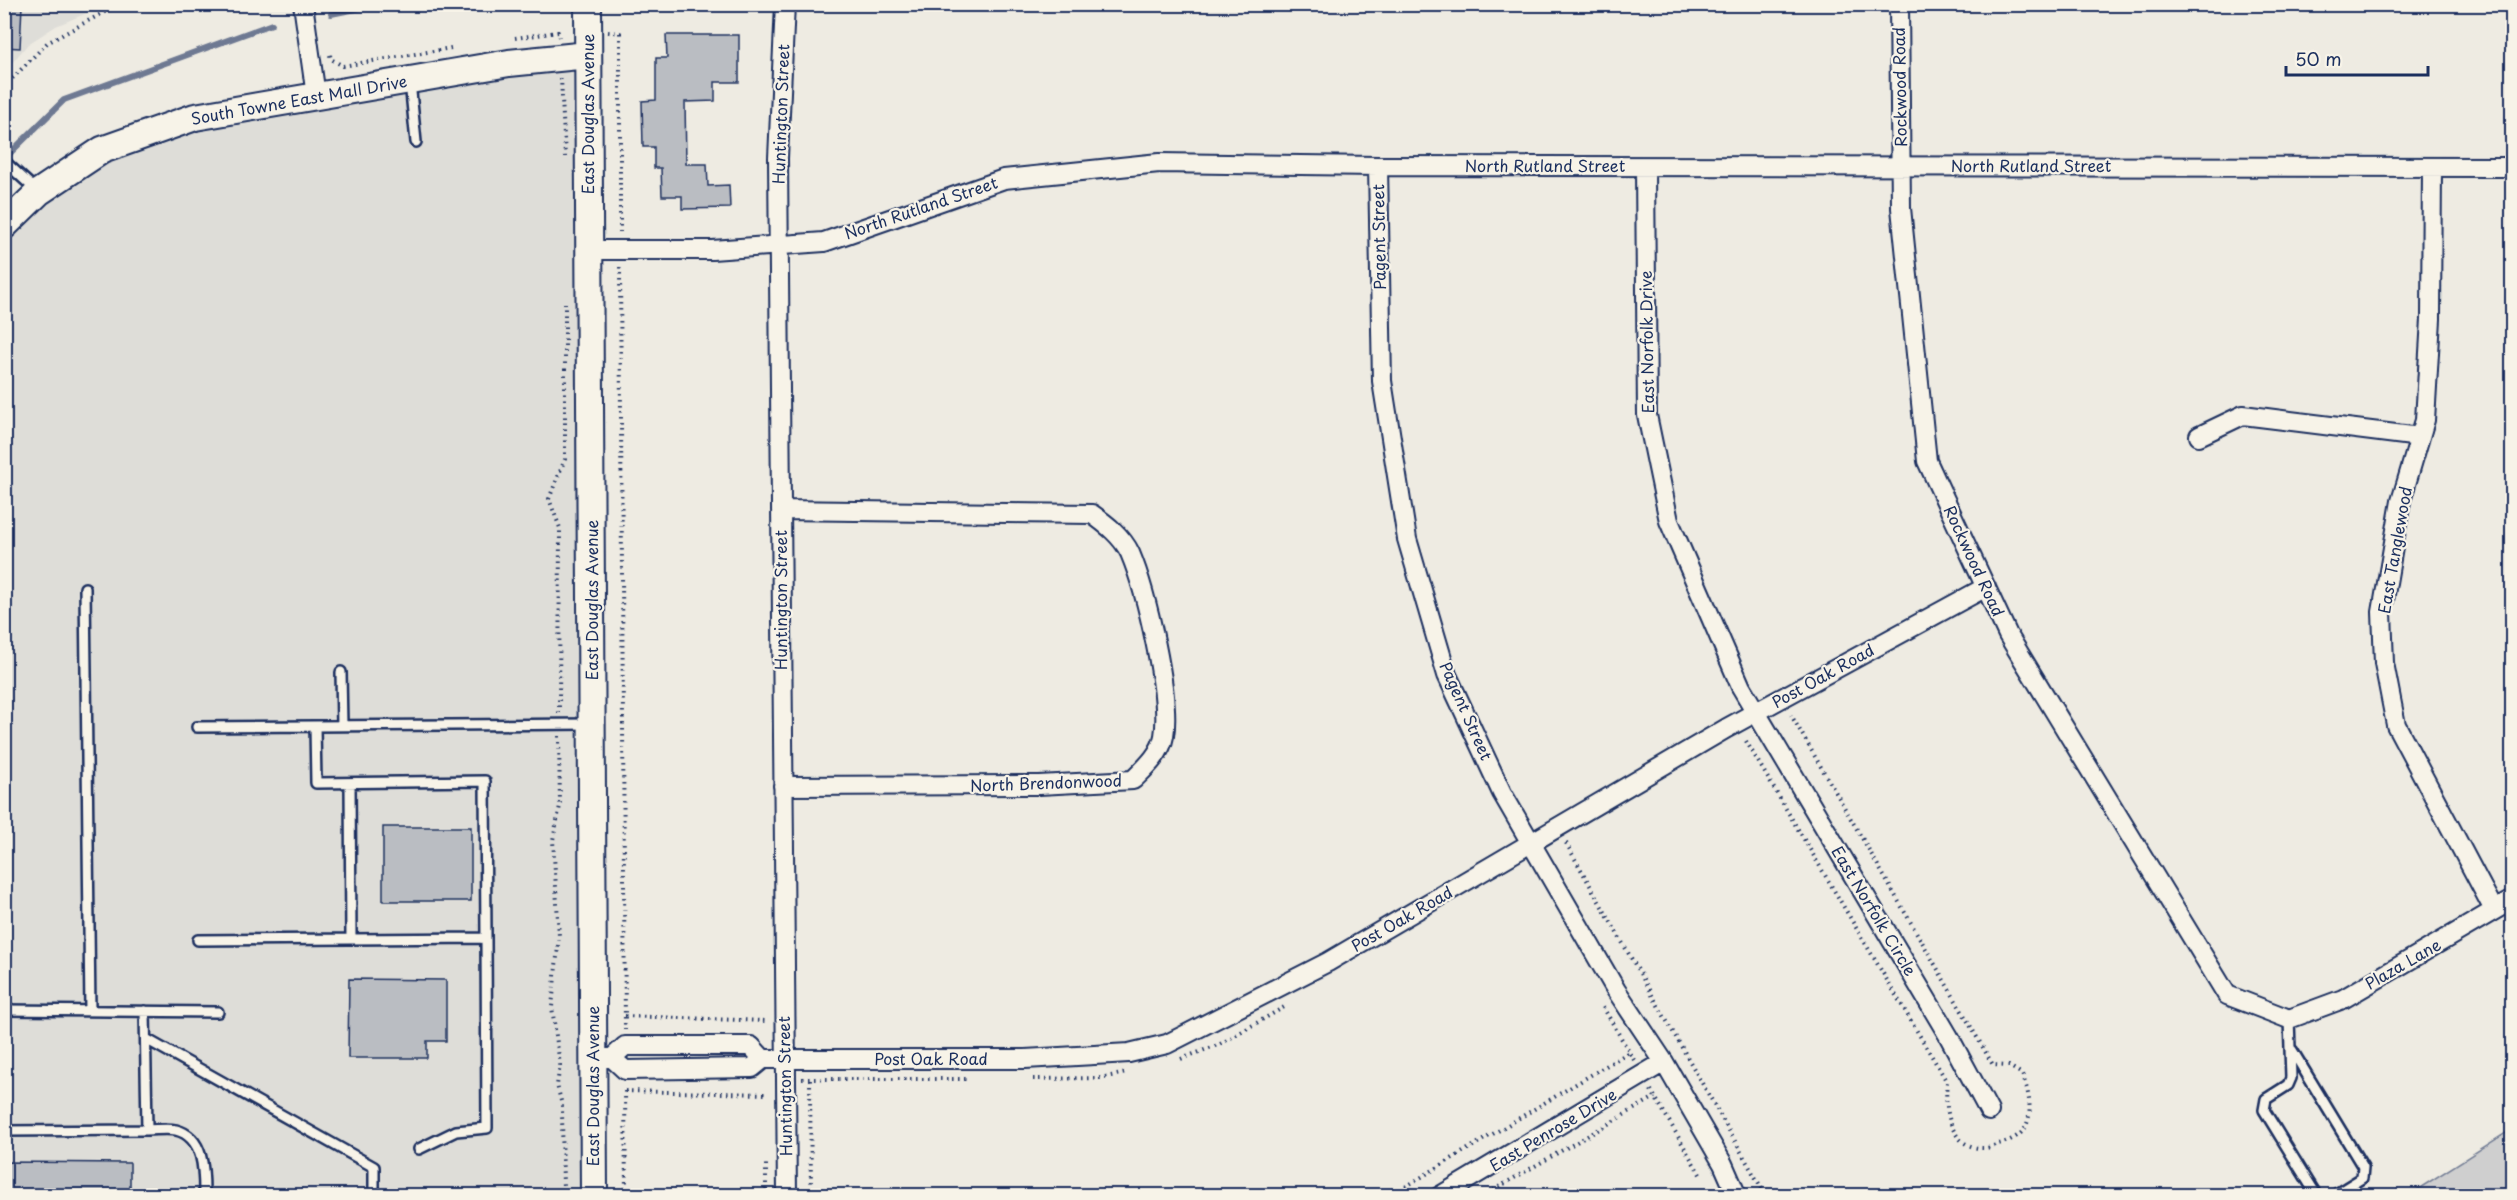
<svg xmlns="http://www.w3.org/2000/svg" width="2517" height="1200" viewBox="0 0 2517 1200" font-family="'Playpen Sans',sans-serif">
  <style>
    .built { fill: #deddd8 }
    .green { fill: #cfcfcf; stroke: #757f96; stroke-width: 1.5 }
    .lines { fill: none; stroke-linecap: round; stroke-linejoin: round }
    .stream { stroke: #6e7992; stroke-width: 6 }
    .building { fill: #babdc2; stroke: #1b2f5e; stroke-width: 1.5 }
    .lane-casing { stroke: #1b2f5e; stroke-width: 14 }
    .street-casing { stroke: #1b2f5e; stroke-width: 22 }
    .secondary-casing { stroke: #1b2f5e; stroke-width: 30 }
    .path { stroke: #1b2f5e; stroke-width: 4; stroke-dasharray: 1.5 4.5; stroke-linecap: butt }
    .lane { stroke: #f7f3e8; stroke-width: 9 }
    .street { stroke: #f7f3e8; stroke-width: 18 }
    .secondary { stroke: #f7f3e8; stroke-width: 26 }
    .labels { text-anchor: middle; stroke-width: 4.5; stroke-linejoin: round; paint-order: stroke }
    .street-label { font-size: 16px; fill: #1b2f5e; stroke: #f7f3e8 }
  </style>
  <rect width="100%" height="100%" fill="#eeebe2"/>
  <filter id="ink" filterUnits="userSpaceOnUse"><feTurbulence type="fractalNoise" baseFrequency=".0167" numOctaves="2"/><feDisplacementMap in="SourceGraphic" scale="12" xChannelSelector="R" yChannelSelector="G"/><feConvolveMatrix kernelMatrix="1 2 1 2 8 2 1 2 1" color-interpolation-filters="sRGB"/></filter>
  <g filter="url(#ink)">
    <path class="built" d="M 5,5 L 106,5 L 56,26 L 28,44 L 5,71 Z
      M 588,55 L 594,1195 L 5,1196 L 5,245 L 102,150 L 316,96 Z"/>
    <path class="green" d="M 2512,1129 L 2512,1195 L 2408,1195 L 2415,1191 Z"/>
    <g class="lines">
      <path class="stream" d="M 331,14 L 381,4
        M 4,159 L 64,100 L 272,24"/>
    </g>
    <path class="building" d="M 4,5 L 22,5 L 20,48 L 4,47 Z
      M 666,35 L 739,35 L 739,82 L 715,82 L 715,101 L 685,102 L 686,164 L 707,164 L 708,186 L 729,185 L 730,208 L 682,209 L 682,196 L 662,196 L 661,168 L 654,168 L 654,147 L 643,147 L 642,101 L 656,100 L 656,58 L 667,58 Z
      M 383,827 L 471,827 L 471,901 L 383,901 Z
      M 349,979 L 446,980 L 446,1041 L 427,1041 L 427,1058 L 348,1058 Z
      M 4,1162 L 130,1163 L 130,1196 L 4,1196 Z"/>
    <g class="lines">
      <defs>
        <path id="lane" d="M 410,82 L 416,142
          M 4,161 L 37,191
          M 85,588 L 90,1011
          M 341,672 L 342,726
          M 197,727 L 590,724
          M 350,783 L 351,939
          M 198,940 L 486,938 L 485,781 L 316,783 L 315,726
          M 4,1010 L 218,1012
          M 2289,1019 L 2291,1078 L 2288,1085 L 2266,1099 L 2264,1110 L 2317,1196
          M 146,1039 L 374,1167 L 374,1196
          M 2292,1050 L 2363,1167 L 2362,1178 L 2333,1196
          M 147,1130 C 156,1130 167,1128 176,1130 C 205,1137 204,1173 204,1196
          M 4,1131 L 147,1130 L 145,1011
          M 419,1149 L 456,1131 L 487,1128 L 486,938"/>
        <path id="street" d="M 303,4 L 316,96
          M 785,4 L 778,158 L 787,1196
          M 1899,4 L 1901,208 L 1927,461 L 2008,635 L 2227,995 L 2289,1019 L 2343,999 L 2512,900
          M 1378,166 L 1382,381 L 1407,539 L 1447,675 L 1502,793 L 1616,990 L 1664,1062 L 1723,1164 L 1737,1196
          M 1645,167 L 1647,415 L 1669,521 L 1741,687 L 1948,1035 L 1989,1111
          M 2432,167 L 2431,319 L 2425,420 L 2401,501 L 2382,612 L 2384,663 L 2396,725 L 2494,910
          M 589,250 L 712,250 L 824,242 L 1004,179 L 1159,163 L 1378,166 L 2512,167
          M 2199,436 L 2243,415 L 2420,437
          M 781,510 L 1092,514 C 1106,524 1122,536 1130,553 C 1146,591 1171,696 1164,736 C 1161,754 1145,768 1133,780 L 1039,785 L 783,786
          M 601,1058 L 612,1058 L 625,1046 L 751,1046 L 763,1059
          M 612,1058 L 625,1070 L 752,1068 L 763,1059 L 1025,1059 L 1129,1053 L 1167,1044 L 1328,962 L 1727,728 L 1986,587
          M 1440,1196 L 1664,1062"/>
        <path id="secondary" d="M 588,4 L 594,1196
          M 4,226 L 39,192 L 102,150 L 195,117 L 509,63 L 588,55"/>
      </defs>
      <use href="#lane" class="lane-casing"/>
      <use href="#street" class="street-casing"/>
      <use href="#secondary" class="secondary-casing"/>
      <path class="path" d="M 608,32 L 620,33 L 620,232
        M 515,38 L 558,32 L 559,37
        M 330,55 L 331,59 L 343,66 L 451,48
        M 561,78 L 565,157
        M 4,87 L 47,43 L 114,7 L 128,4
        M 620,267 L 625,1030
        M 559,713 L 560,528 L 549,499 L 565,459 L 565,303
        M 559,736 L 560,806 L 553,840 L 559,936 L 552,1007 L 560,1065 L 557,1085 L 562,1105 L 563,1196
        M 1746,741 L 1947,1082 C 1944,1107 1949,1150 1985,1148 C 1990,1148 1997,1144 2002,1143 C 2010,1141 2021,1135 2025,1128 C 2034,1111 2028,1090 2022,1074 L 2009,1066 L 1993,1065 L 1791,715
        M 1566,843 L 1766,1196
        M 1603,1007 L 1634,1060
        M 625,1016 L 767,1021
        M 1181,1059 L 1220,1044 L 1286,1006
        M 802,1079 L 966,1079
        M 810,1079 L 811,1196
        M 1033,1079 L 1100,1078 L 1127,1073
        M 1651,1090 L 1701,1176
        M 625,1091 L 768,1094
        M 625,1091 L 626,1196
        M 766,1196 L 766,1164
        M 1390,1196 L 1629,1052
        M 1483,1196 L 1655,1097"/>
      <use href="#lane" class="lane"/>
      <use href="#street" class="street"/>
      <use href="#secondary" class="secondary"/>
    </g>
  </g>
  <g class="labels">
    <g class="street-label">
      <text transform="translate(1900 87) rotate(-91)" y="6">Rockwood Road</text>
      <text transform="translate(299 100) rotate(-10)" y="6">South Towne East Mall Drive</text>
      <text transform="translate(588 114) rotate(-90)" y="6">East Douglas Avenue</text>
      <text transform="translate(781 114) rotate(-88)" y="6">Huntington Street</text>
      <text x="1545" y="172">North Rutland Street</text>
      <text x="2031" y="172">North Rutland Street</text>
      <text transform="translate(921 208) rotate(-19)" y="6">North Rutland Street</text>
      <text transform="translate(1379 237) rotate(-91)" y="6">Pagent Street</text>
      <text transform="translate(1647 342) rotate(-91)" y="6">East Norfolk Drive</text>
      <text transform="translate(2395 550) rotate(-80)" y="6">East Tanglewood</text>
      <text transform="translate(1974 561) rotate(65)" y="6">Rockwood Road</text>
      <text transform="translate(592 600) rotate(-90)" y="6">East Douglas Avenue</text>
      <text transform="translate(781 600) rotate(-90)" y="6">Huntington Street</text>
      <text transform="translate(1823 676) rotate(-29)" y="6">Post Oak Road</text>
      <text transform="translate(1466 711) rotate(66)" y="6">Pagent Street</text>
      <text transform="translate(1046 783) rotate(-2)" y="6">North Brendonwood</text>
      <text transform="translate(1874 911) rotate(59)" y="6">East Norfolk Circle</text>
      <text transform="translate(1402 919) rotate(-30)" y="6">Post Oak Road</text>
      <text transform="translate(2403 964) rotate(-30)" y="6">Plaza Lane</text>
      <text x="931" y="1065">Post Oak Road</text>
      <text transform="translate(593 1086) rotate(-90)" y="6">East Douglas Avenue</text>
      <text transform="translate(785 1086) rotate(-91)" y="6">Huntington Street</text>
      <text transform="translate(1553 1130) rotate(-31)" y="6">East Penrose Drive</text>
    </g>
  </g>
  <rect width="2517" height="1200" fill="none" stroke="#f7f3e8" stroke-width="24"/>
  <rect x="12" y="12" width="2493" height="1176" fill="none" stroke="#1b2f5e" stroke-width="2" filter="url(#ink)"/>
  <path d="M2286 66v9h142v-9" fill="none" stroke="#1b2f5e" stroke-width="3"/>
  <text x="2295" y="66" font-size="18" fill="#1b2f5e" stroke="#f7f3e8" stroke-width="4.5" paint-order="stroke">50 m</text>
</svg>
